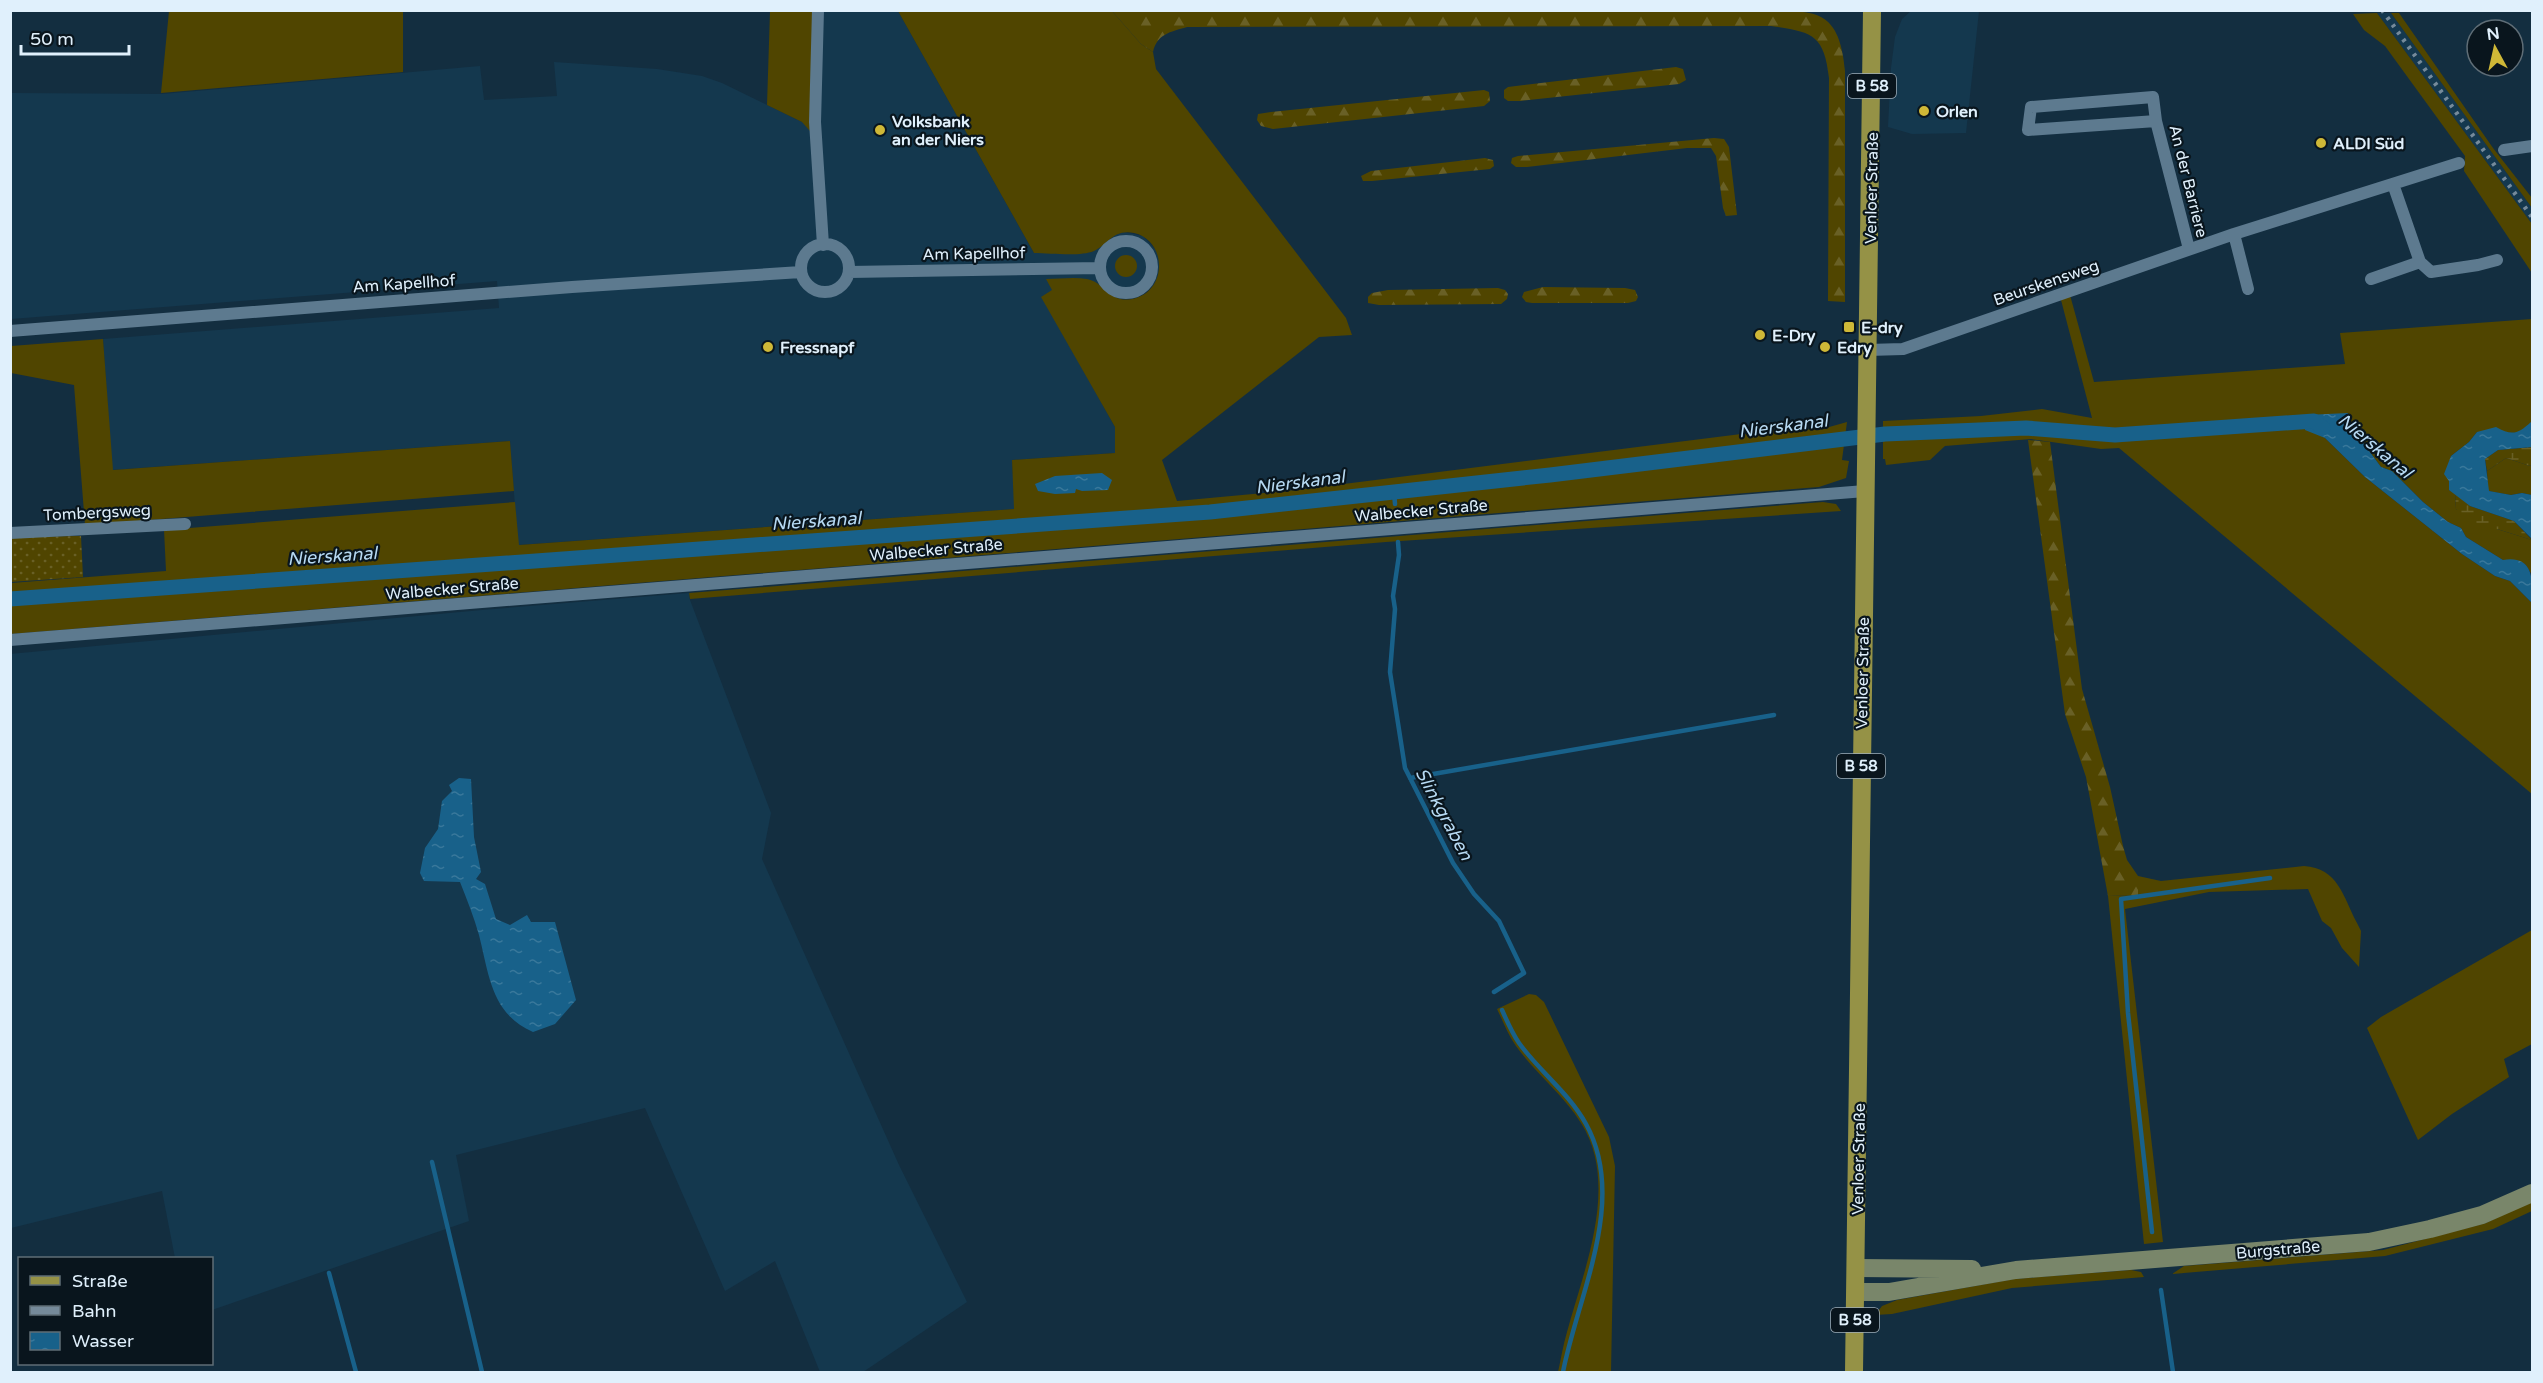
<svg xmlns="http://www.w3.org/2000/svg" width="2543" height="1383" viewBox="0 0 2543 1383" font-family="'Varela Round',sans-serif">
  <style>
    .built { fill: #14384e }
    .grass { fill: #504500 }
    .forest { fill: url(#forest-firs) }
    .wetland { fill: url(#wetland-marsh) }
    .garden { fill: url(#garden-dots) }
    .water { fill: url(#water-ripples) }
    .lines { fill: none; stroke-linecap: round; stroke-linejoin: round }
    .stream { stroke: #18618a; stroke-width: 4.5 }
    .canal { stroke: #18618a; stroke-width: 15 }
    .street { stroke: #5d7a8f; stroke-width: 12 }
    .secondary { stroke: #79866a; stroke-width: 18 }
    .primary { stroke: #959246; stroke-width: 18 }
    .rail { stroke: #758a9a; stroke-width: 4.5; stroke-dasharray: 3 6; stroke-linecap: butt }
    .poi-dot { fill: #cfb837; stroke: #09151d; stroke-width: 2 }
    .labels { text-anchor: middle; stroke-width: 4.5; stroke-linejoin: round; paint-order: stroke }
    .shield { fill: #09151d; stroke: #a0aeb9; stroke-width: 1.5 }
    .shield-label { font-size: 15px; font-weight: bold; fill: #e0f0fc }
    .poi-label { font-size: 16px; font-weight: bold; fill: #e0f0fc; stroke: #09151d; text-anchor: start }
    .street-label { font-size: 16px; fill: #e0f0fc; stroke: #09151d }
    .water-label { font-size: 18px; font-style: italic; fill: #b6d9f2; stroke: #09151d }
  </style>
  <defs>
    <pattern id="forest-firs" width="22" height="20" patternUnits="userSpaceOnUse" patternTransform="scale(1.5)"><rect width="22" height="20" fill="#504500"/><path d="M5 1l3.5 6h-7zM16 11l3.5 6h-7z" fill="#696026"/></pattern>
    <pattern id="wetland-marsh" width="20" height="14" patternUnits="userSpaceOnUse" patternTransform="scale(1.5)"><rect width="20" height="14" fill="#504500"/><path d="M1 5h8M5 5V1M11 12h8M15 12V8" fill="none" stroke="#696026"/></pattern>
    <pattern id="garden-dots" width="8" height="8" patternUnits="userSpaceOnUse" patternTransform="scale(1.5)"><rect width="8" height="8" fill="#504500"/><path d="M2 2h.1M6 6h.1" fill="none" stroke="#696026" stroke-width="1.8" stroke-linecap="round"/></pattern>
    <pattern id="water-ripples" width="26" height="14" patternUnits="userSpaceOnUse" patternTransform="scale(1.5)"><rect width="26" height="14" fill="#18618a"/><path d="M2 4q2-2 4 0t4 0M15 11q2-2 4 0t4 0" fill="none" stroke="#39789b"/></pattern>
  </defs>
  <rect width="100%" height="100%" fill="#132e40"/>
  <path class="built" d="M 818,10 L 898,11 L 1034,253 L 1092,252 L 1112,236 L 1124,232 L 1143,236 L 1157,251 L 1160,265 L 1157,279 L 1154,285 L 1136,298 L 1117,298 L 1106,293 L 1090,280 L 1053,290 L 1042,297 L 1115,427 L 1115,453 L 1012,460 L 1015,509 L 518,545 L 510,441 L 112,470 L 103,339 L 499,308 L 497,281 L 11,319 L 11,93 L 162,94 L 480,66 L 484,100 L 557,96 L 554,62 L 657,69 L 702,76 L 722,83 L 802,122 Z
    M 1911,11 L 1979,11 L 1966,133 L 1912,134 L 1888,127 L 1891,68 L 1895,37 L 1902,19 Z
    M 2377,13 L 2391,13 L 2532,208 L 2532,224 Z
    M 689,593 L 690,600 L 771,813 L 762,859 L 899,1165 L 967,1302 L 863,1372 L 820,1372 L 775,1261 L 725,1291 L 645,1108 L 456,1155 L 469,1221 L 212,1310 L 212,1258 L 175,1258 L 162,1191 L 11,1228 L 10,654 L 482,610 Z"/>
  <path class="grass" d="M 169,11 L 403,11 L 403,72 L 161,93 Z
    M 770,11 L 818,11 L 816,138 L 802,122 L 767,105 Z
    M 898,11 L 1112,11 L 1141,44 L 1153,52 L 1156,69 L 1346,318 L 1352,335 L 1319,337 L 1162,460 L 1177,501 L 1296,490 L 1773,430 L 1822,429 L 1847,422 L 1842,460 L 1849,461 L 1846,478 L 1819,487 L 11,634 L 11,583 L 166,571 L 164,530 L 515,502 L 519,545 L 1014,509 L 1012,460 L 1115,453 L 1115,427 L 1041,297 L 1052,290 L 1046,279 C 1059,279 1074,277 1087,279 C 1105,282 1110,306 1136,298 C 1168,288 1166,240 1134,233 C 1113,229 1109,244 1094,251 C 1080,257 1050,253 1034,253 Z
    M 2377,13 L 2532,224 L 2532,273 L 2464,171 L 2465,156 L 2385,46 L 2364,30 L 2353,14 Z
    M 2391,13 L 2399,13 L 2493,148 L 2532,198 L 2532,208 Z
    M1115 266a11 11 0 1 1 22 0a11 11 0 1 1-22 0Z
    M 2070,295 L 2094,382 L 2345,364 L 2340,333 L 2532,319 L 2532,422 L 2519,433 L 2477,432 L 2469,442 L 2451,456 L 2449,490 L 2455,493 L 2456,509 L 2497,529 L 2532,540 L 2532,575 L 2525,564 L 2503,560 L 2466,537 L 2461,528 L 2448,522 L 2423,502 L 2392,471 L 2381,467 L 2352,428 L 2325,438 L 2365,477 L 2462,554 L 2495,576 L 2510,581 L 2532,603 L 2532,794 L 2119,448 L 2101,449 L 2031,439 L 1945,446 L 1930,460 L 1886,465 L 1885,459 L 1883,459 L 1883,421 L 1981,416 L 2042,409 L 2092,418 L 2061,300 Z
    M 103,339 L 113,470 L 510,441 L 514,491 L 85,525 L 74,385 L 11,373 L 11,346 Z
    M 2506,458 L 2530,466 L 2532,464 L 2532,495 L 2522,493 L 2511,495 L 2488,491 L 2487,471 Z
    M 1823,502 L 1836,504 L 1841,511 L 1386,542 L 690,599 L 689,593 Z
    M 2304,866 C 2338,868 2343,896 2357,923 L 2361,931 L 2359,967 L 2342,948 L 2331,928 L 2322,921 L 2308,889 L 2209,892 L 2125,909 L 2163,1242 L 2144,1244 L 2108,896 L 2138,895 L 2138,876 L 2161,881 Z
    M 2532,930 L 2532,1044 L 2504,1059 L 2509,1077 L 2452,1114 L 2418,1140 L 2367,1028 L 2381,1017 Z
    M 1529,994 L 1536,995 L 1544,1002 L 1609,1137 L 1615,1166 L 1611,1372 L 1558,1372 C 1561,1359 1563,1345 1567,1332 C 1584,1269 1620,1184 1581,1123 C 1563,1094 1535,1073 1516,1046 C 1508,1035 1503,1021 1497,1009 Z
    M 2532,1201 L 2532,1211 L 2493,1229 L 2385,1256 L 2172,1274 L 2184,1266 L 2383,1250 L 2486,1223 Z
    M 2131,1270 L 2141,1272 L 2144,1277 L 2012,1288 L 1892,1314 L 1875,1315 L 1882,1306 L 1897,1300 L 2014,1279 Z"/>
  <path class="forest" d="M 1691,10 C 1711,11 1731,12 1751,12 C 1806,12 1839,0 1845,71 L 1845,302 L 1828,301 L 1829,78 C 1824,34 1812,32 1771,26 L 1187,27 C 1170,32 1157,34 1153,52 L 1141,44 L 1112,11 Z
    M 1676,67 L 1683,69 L 1686,80 L 1679,84 L 1520,101 L 1508,101 L 1504,98 L 1504,90 L 1508,87 Z
    M 1484,90 L 1489,92 L 1490,101 L 1484,106 L 1273,129 L 1261,126 L 1257,120 L 1258,114 L 1271,112 Z
    M 1714,138 L 1724,139 L 1729,147 L 1737,215 L 1726,216 L 1723,208 L 1716,156 L 1711,148 L 1687,148 L 1527,167 L 1516,167 L 1511,163 L 1512,158 L 1518,156 Z
    M 1485,158 L 1493,160 L 1494,166 L 1490,169 L 1372,181 L 1363,181 L 1361,176 L 1371,171 Z
    M 1543,287 L 1625,288 L 1635,290 L 1638,297 L 1636,301 L 1628,303 L 1532,303 L 1526,302 L 1522,297 L 1524,292 Z
    M 1498,288 L 1505,290 L 1508,294 L 1507,299 L 1501,304 L 1379,305 L 1368,303 L 1368,297 L 1372,293 L 1388,290 Z
    M 2028,440 L 2050,442 L 2082,689 L 2110,787 L 2123,846 L 2127,860 L 2138,876 L 2138,895 L 2108,896 L 2086,777 L 2065,714 Z"/>
  <path class="wetland" d="M 2532,447 L 2532,464 L 2530,466 L 2506,458 L 2487,471 L 2485,459 L 2498,450 Z
    M 2455,493 L 2470,506 L 2514,521 L 2532,540 L 2497,529 L 2481,530 L 2456,509 Z"/>
  <path class="garden" d="M 81,536 L 83,577 L 11,582 L 10,537 Z"/>
  <path class="water" d="M 2348,413 L 2352,428 L 2381,467 L 2392,471 L 2423,502 L 2448,522 L 2461,528 L 2466,537 L 2503,560 C 2534,555 2533,580 2532,603 L 2510,581 L 2495,576 L 2462,554 L 2365,477 L 2325,438 L 2305,430 L 2306,415 Z
    M 2531,422 L 2532,422 L 2532,447 L 2498,450 L 2485,459 L 2489,491 L 2511,495 L 2522,493 L 2532,495 L 2532,539 L 2514,521 L 2470,506 L 2449,490 L 2449,481 L 2444,474 L 2451,456 L 2469,442 L 2477,432 L 2496,427 C 2512,436 2518,434 2531,422 Z
    M 1102,473 L 1112,480 L 1108,490 L 1082,491 L 1076,489 L 1075,493 L 1055,494 L 1038,491 L 1035,484 L 1055,476 Z
    M 459,778 L 471,779 L 474,837 L 481,872 L 476,879 L 485,884 L 496,919 L 510,925 L 527,915 L 531,922 L 555,922 L 576,1000 L 555,1024 L 533,1032 C 491,1014 489,974 479,935 C 474,917 467,900 460,882 L 424,881 L 420,873 L 425,848 L 438,829 L 442,801 L 452,791 L 449,785 Z"/>
  <g class="lines">
    <path class="stream" d="M 1394,492 L 1395,504
      M 1398,542 L 1399,555 L 1393,596 L 1395,609 L 1390,672 L 1405,768 L 1453,863 L 1474,894 L 1499,921 L 1524,973 L 1494,992
      M 1410,778 L 1774,715
      M 1502,1010 C 1507,1021 1512,1033 1519,1043 C 1539,1071 1569,1093 1586,1124 C 1628,1200 1578,1295 1563,1372
      M 432,1162 L 482,1372
      M 2152,1232 L 2128,1013 L 2121,899 L 2270,878
      M 329,1273 L 356,1372
      M 2161,1290 L 2173,1372"/>
    <path class="canal" d="M 10,599 L 1210,512 L 1550,475 L 1885,434 L 2026,428 L 2115,435 L 2314,421 L 2323,428"/>
    <path class="street" d="M 818,10 L 815,122 L 823,245
      M 2156,121 L 2028,130 L 2031,107 L 2153,97 L 2156,121 L 2189,249
      M 2504,150 L 2532,146
      M 2393,184 L 2420,262 L 2431,272 L 2478,265 L 2497,260
      M 2234,234 L 2248,289
      M1100 267a26 26 0 1 1 52 0a26 26 0 1 1-52 0Z
      M801 268a24 24 0 1 1 48 0a24 24 0 1 1-48 0Z
      M 849,272 L 1100,268
      M 2371,279 L 2420,262
      M 10,331 L 572,287 L 801,272
      M 1868,350 L 1903,349 L 2234,234 L 2459,163
      M 10,533 L 185,524
      M 10,640 L 1865,491"/>
    <path class="secondary" d="M 1857,1268 L 1972,1269
      M 1856,1292 L 1889,1292 L 2016,1270 L 2369,1242 L 2430,1229 L 2482,1215 L 2532,1193"/>
    <path class="primary" d="M 1854,1372 L 1872,10"/>
    <path class="rail" d="M 2382,10 L 2532,217"/>
  </g>
  <g class="poi-dot">
    <circle cx="1924" cy="111" r="6"/>
    <circle cx="880" cy="130" r="6"/>
    <circle cx="2321" cy="143" r="6"/>
    <rect x="1843" y="321" width="12" height="12" rx="3"/>
    <circle cx="1760" cy="335" r="6"/>
    <circle cx="768" cy="347" r="6"/>
    <circle cx="1825" cy="347" r="6"/>
  </g>
  <g class="labels">
    <g class="shield">
      <rect x="1848" y="74" width="48" height="24" rx="4.5"/>
      <rect x="1837" y="754" width="48" height="24" rx="4.5"/>
      <rect x="1831" y="1308" width="48" height="24" rx="4.5"/>
    </g>
    <g class="shield-label">
      <text x="1872" y="91">B 58</text>
      <text x="1861" y="771">B 58</text>
      <text x="1855" y="1325">B 58</text>
    </g>
    <g class="poi-label">
      <text x="1936" y="117">Orlen</text>
      <text x="892" y="127">Volksbank<tspan x="892" dy="18">an der Niers</tspan></text>
      <text x="2333" y="149">ALDI Süd</text>
      <text x="1861" y="333">E-dry</text>
      <text x="1772" y="341">E-Dry</text>
      <text x="780" y="353">Fressnapf</text>
      <text x="1837" y="353">Edry</text>
    </g>
    <g class="street-label">
      <text transform="translate(2189 181) rotate(76)" y="6">An der Barriere</text>
      <text transform="translate(1871 188) rotate(-89)" y="6">Venloer Straße</text>
      <text transform="translate(974 253) rotate(-1)" y="6">Am Kapellhof</text>
      <text transform="translate(2046 282) rotate(-19)" y="6">Beurskensweg</text>
      <text transform="translate(404 283) rotate(-4)" y="6">Am Kapellhof</text>
      <text transform="translate(1421 510) rotate(-5)" y="6">Walbecker Straße</text>
      <text transform="translate(97 512) rotate(-3)" y="6">Tombergsweg</text>
      <text transform="translate(936 549) rotate(-5)" y="6">Walbecker Straße</text>
      <text transform="translate(452 588) rotate(-5)" y="6">Walbecker Straße</text>
      <text transform="translate(1862 673) rotate(-89)" y="6">Venloer Straße</text>
      <text transform="translate(1858 1159) rotate(-89)" y="6">Venloer Straße</text>
      <text transform="translate(2278 1249) rotate(-5)" y="6">Burgstraße</text>
    </g>
    <g class="water-label">
      <text transform="translate(1783 426) rotate(-7)" y="6">Nierskanal</text>
      <text transform="translate(2375 446) rotate(40)" y="6">Nierskanal</text>
      <text transform="translate(1300 482) rotate(-7)" y="6">Nierskanal</text>
      <text transform="translate(816 521) rotate(-4)" y="6">Nierskanal</text>
      <text transform="translate(332 556) rotate(-4)" y="6">Nierskanal</text>
      <text transform="translate(1444 814) rotate(62)" y="6">Slinkgraben</text>
    </g>
  </g>
  <rect width="2543" height="1383" fill="none" stroke="#e0f0fc" stroke-width="24"/>
  <rect x="18" y="1257" width="195" height="108" fill="#09151d" stroke="#5f6d76" stroke-width="1.5"/>
  <rect x="30" y="1276" width="30" height="9" fill="#959246" stroke="#5f6d76" stroke-width="1.5"/>
  <text x="72" y="1287" font-size="18" fill="#e0f0fc">Straße</text>
  <rect x="30" y="1306" width="30" height="9" fill="#758a9a" stroke="#5f6d76" stroke-width="1.5"/>
  <text x="72" y="1317" font-size="18" fill="#e0f0fc">Bahn</text>
  <rect x="30" y="1332" width="30" height="18" fill="url(#water-ripples)" stroke="#5f6d76" stroke-width="1.5"/>
  <text x="72" y="1347" font-size="18" fill="#e0f0fc">Wasser</text>
  <g transform="translate(2495 48) rotate(352)"><circle r="28" fill="#09151d" stroke="#5f6d76" stroke-width="1.5"/>
  <path d="M0-4.5L10 22L0 15L-10 22Z" fill="#cfb837"/>
  <text y="-9" font-size="16" font-weight="bold" text-anchor="middle" fill="#e0f0fc">N</text>
  </g>
  <path d="M21 45v9h108v-9" fill="none" stroke="#e0f0fc" stroke-width="3"/>
  <text x="30" y="45" font-size="18" fill="#e0f0fc" stroke="#09151d" stroke-width="4.5" paint-order="stroke">50 m</text>
</svg>
